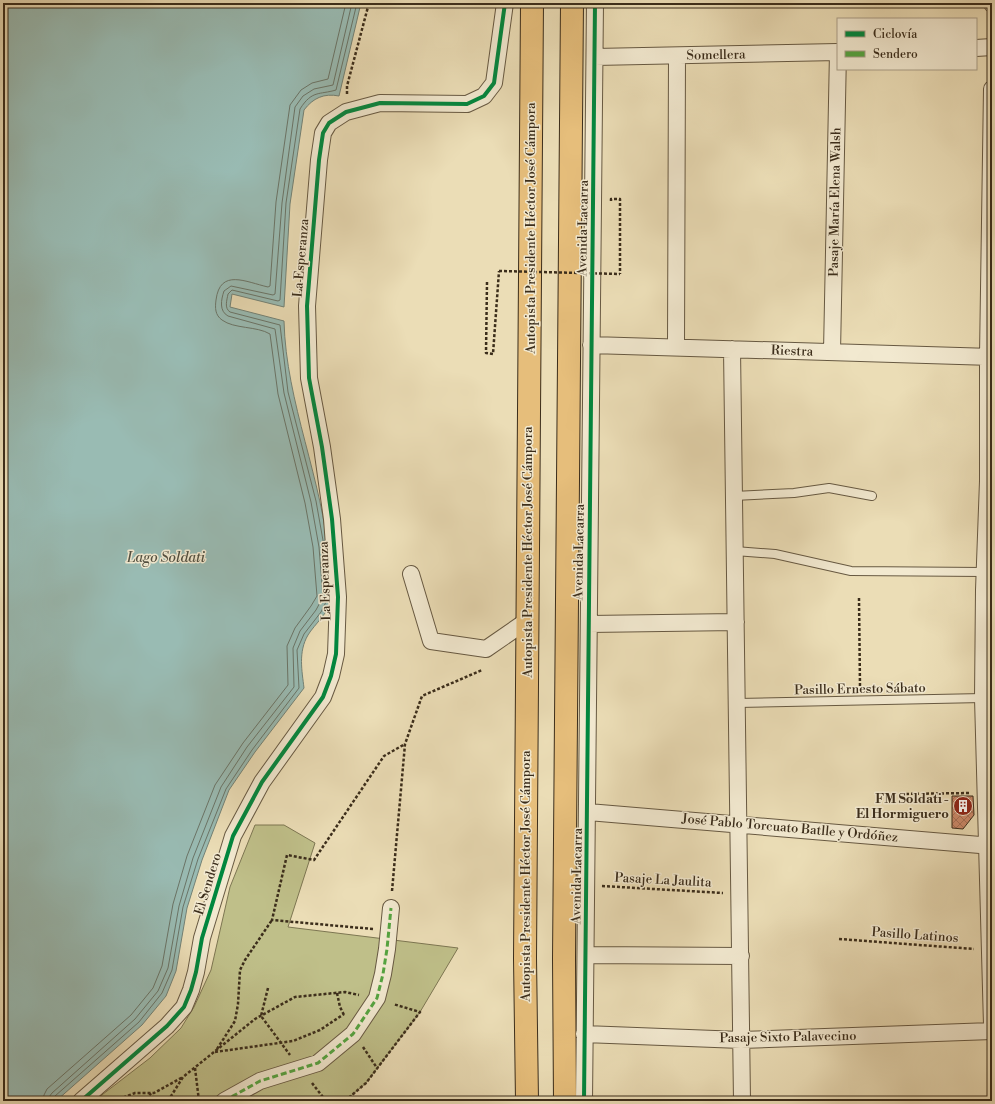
<svg xmlns="http://www.w3.org/2000/svg" width="995" height="1104" viewBox="0 0 995 1104" font-family="'Libre Bodoni',serif">
	<style>
		.green { fill: #bfbf89; stroke: #7d7652 }
		.water { fill: #99bbb3; stroke: #738276 }
		.lines { fill: none; stroke-linecap: round; stroke-linejoin: round }
		.shore { stroke: #6a7467; stroke-width: 1 }
		.building { fill: url(#building-cross-hatch); stroke: #3b2d1b }
		.service-casing { stroke: #675942; stroke-width: 10 }
		.minor-casing { stroke: #675942; stroke-width: 18 }
		.motorway-casing { stroke: #3b2d1b; stroke-width: 24 }
		.path { stroke: #3b2d1b; stroke-width: 2.5; stroke-dasharray: 3 2; stroke-linecap: butt }
		.service { stroke: #f2e9d0; stroke-width: 8 }
		.minor { stroke: #f2e9d0; stroke-width: 16 }
		.motorway { stroke: #e6be7b; stroke-width: 22 }
		.path-bridge { stroke: #3b2d1b; stroke-width: 2.5; stroke-dasharray: 3 2; stroke-linecap: butt }
		.quiet { stroke: #54a440; stroke-width: 3; stroke-dasharray: 6 3; stroke-linecap: butt }
		.cycleway-casing { stroke: #f2e9d0; stroke-width: 6 }
		.cycleway { stroke: #00873e; stroke-width: 4 }
		.labels { text-anchor: middle; dominant-baseline: central; stroke-width: 3; stroke-linejoin: round; paint-order: stroke }
		.street-label { font-size: 13px; fill: #3b2d1b; stroke: #f2e9d0 }
		.poi-label { font-size: 13px; font-weight: bold; fill: #3b2d1b; stroke: #f2e9d0; text-anchor: end }
		.water-label { font-size: 14px; font-style: italic; fill: #525041; stroke: #f2e9d0 }
	</style>
	<defs>
		<pattern id="building-cross-hatch" width="8" height="8" patternUnits="userSpaceOnUse"><rect width="8" height="8" fill="#cd8a6b"/><path d="M0 0l8 8M0 8l8-8" fill="none" stroke="#a87157"/></pattern>
	</defs>
	<rect width="100%" height="100%" fill="#ebddb6"/>
	<filter id="stains"><feTurbulence type="fractalNoise" baseFrequency=".005" numOctaves="4"/><feColorMatrix values="0 0 0 0 .2 0 0 0 0 .09 0 0 0 0 .02 0 0 0 .5 -.17"/></filter>
	<radialGradient id="worn" r=".72"><stop offset=".6" stop-color="#630" stop-opacity="0"/><stop offset="1" stop-color="#630" stop-opacity=".3"/></radialGradient>
	<path class="green" d="M255,825H284L315,843L288,927L458,948L420,1012L366,1083L345,1101H94L150,1058L181,1028L194,1007L211,970L230,887Z"/>
	<path class="water" d="M3,3H361L339,96C324,93 313,98 304,110L290,204L284,307L232,294L230,307L284,321C286,403 323,480 329,561C330,573 333,586 332,598C331,610 314,625 308,635C298,652 302,671 304,688L255,752L229,790L202,860L187,908L176,971L166,996L142,1025L56,1101H3Z"/>
	<g class="lines">
		<path class="shore" d="M43,1101L44,1095L47,1089L131,1015L153,988L162,966L173,904L187,856L215,785L243,743L288,685L287,646L295,628L311,606L317,596L313,547L305,503L278,394L270,334C257,326 234,329 222,320C215,315 215,308 216,300C220,268 246,282 268,287L270,286L276,202L290,105L301,90L312,83L328,79L346,3
			M49,1101V1097L52,1093L135,1019L158,991L168,968L179,906L193,858L221,787L247,747L294,687L293,648L300,631L316,610L323,597L319,547L311,502L284,393L275,329L228,316C219,311 221,300 224,291L231,286L273,295L275,294L282,203L295,107L303,96L314,89L333,85L352,3
			M54,1101L55,1096L139,1022L162,993L172,970L183,907L198,859L226,789L252,750L299,688L297,650L304,634L321,612L328,598L324,546L316,501L288,392L280,325L230,312C224,308 227,300 228,294L232,290L278,301L280,300L286,203L300,109C312,90 319,95 336,90L357,3"/>
	</g>
	<path class="building" d="M952,796H973L974,815L963,829L952,828Z"/>
	<g class="lines">
		<defs>
			<path id="service" d="M734,496L794,493L829,488L872,496
				M735,551L775,554L851,571L984,572
				M737,703L983,698"/>
			<path id="minor" d="M992,3V4
				M976,48L992,47
				M595,57L838,52
				M992,89L988,356V481L984,590L983,698L992,1025
				M591,345L992,357
				M676,347L677,56
				M732,349L742,1101
				M832,352L838,52
				M411,574L431,641L486,649L528,620
				M589,624L736,622
				M588,812L992,846
				M586,955L741,956
				M584,1034L741,1040L992,1031
				M81,1101L167,1026L184,1007L191,990L196,972L202,938L233,836L262,782L323,697L331,676L336,654L338,597L332,519L322,447L309,378L307,306L319,160L323,133L329,123L346,112L380,103L467,104L484,96L494,83L505,3
				M224,1101L260,1081L318,1063L353,1034L377,998L383,974L387,949L391,908
				M584,1101L595,3"/>
			<path id="motorway" d="M527,1101L525,958L532,3
				M565,1101L564,959L572,3"/>
		</defs>
		<use href="#service" class="service-casing"/>
		<use href="#minor" class="minor-casing"/>
		<use href="#motorway" class="motorway-casing"/>
		<path class="path" d="M347,94V86L369,3
			M611,201V199H620V274
			M487,282L486,353L493,354L499,271
			M859,598L860,687
			M901,794L970,793
			M602,886L723,893
			M392,891L405,744L422,696L482,670
			M373,929L272,920L287,855L314,860L384,756L405,744
			M839,939L974,949
			M268,988L261,1016L290,1055
			M337,993L340,1007L344,1015
			M363,1047L377,1068
			M217,1049L235,1021L238,1004L240,970L245,960L272,920
			M215,1052L293,1041L320,1030L344,1014
			M195,1068L199,1101
			M312,1083L326,1101
			M149,1093L157,1101
			M114,1101L135,1093H154L183,1077
			M168,1101L183,1077L255,1019L295,997L345,992L359,995
			M345,1101L366,1083L420,1012L393,1004"/>
		<use href="#service" class="service"/>
		<use href="#minor" class="minor"/>
		<use href="#motorway" class="motorway"/>
		<path class="path-bridge" d="M499,271L620,274"/>
		<path class="quiet" d="M224,1101L260,1081L318,1063L353,1034L377,998L383,974L387,949L391,908"/>
		<defs>
			<path id="cycleway" d="M81,1101L167,1026L184,1007L191,990L196,972L202,938L233,836L262,782L323,697L331,676L336,654L338,597L332,519L322,447L309,378L307,306L319,160L323,133L329,123L346,112L380,103L467,104L484,96L494,83L505,3
				M584,1101L595,3"/>
		</defs>
		<use href="#cycleway" class="cycleway-casing"/>
		<use href="#cycleway" class="cycleway"/>
	</g>
	<defs>
		<symbol id="building-disc" viewBox="-11 -11 22 22"><circle r="9.5" fill="#8f2418" stroke="#f2e9d0"/><path d="M-4-6H4V6H1V3H-1V6H-4ZM-2.5-4.3h1.7v1.8h-1.7ZM.8-4.3h1.7v1.8H.8ZM-2.5-1h1.7V.8h-1.7ZM.8-1h1.7V.8H.8Z" fill="#fff"/></symbol>
	</defs>
	<g fill-rule="evenodd">
		<use href="#building-disc" x="952" y="795" width="22" height="22"/>
	</g>
	<g class="labels">
		<g class="street-label">
			<text transform="translate(716 55) rotate(-1)">Somellera</text>
			<text transform="translate(835 202) rotate(-89)">Pasaje María Elena Walsh</text>
			<text transform="translate(531 228) rotate(-90)">Autopista Presidente Héctor José Cámpora</text>
			<text transform="translate(583 228) rotate(-89)">Avenida Lacarra</text>
			<text transform="translate(301 258) rotate(-85)">La Esperanza</text>
			<text transform="translate(792 351) rotate(2)">Riestra</text>
			<text transform="translate(528 552) rotate(-90)">Autopista Presidente Héctor José Cámpora</text>
			<text transform="translate(579 552) rotate(-89)">Avenida Lacarra</text>
			<text transform="translate(325 581) rotate(-92)">La Esperanza</text>
			<text transform="translate(860 689) rotate(-1)">Pasillo Ernesto Sábato</text>
			<text transform="translate(790 828) rotate(5)">José Pablo Torcuato Batlle y Ordóñez</text>
			<text transform="translate(526 876) rotate(-90)">Autopista Presidente Héctor José Cámpora</text>
			<text transform="translate(577 876) rotate(-89)">Avenida Lacarra</text>
			<text transform="translate(663 880) rotate(3)">Pasaje La Jaulita</text>
			<text transform="translate(208 884) rotate(-73)">El Sendero</text>
			<text transform="translate(915 935) rotate(4)">Pasillo Latinos</text>
			<text transform="translate(788 1037) rotate(-1)">Pasaje Sixto Palavecino</text>
		</g>
		<g class="poi-label">
			<text x="949" y="799">FM Soldati -<tspan x="949" dy="15">El Hormiguero</tspan></text>
		</g>
		<g class="water-label">
			<text x="166" y="558">Lago Soldati</text>
		</g>
	</g>
	<rect width="995" height="1104" fill="none" stroke="#ebddb6" stroke-width="16"/>
	<rect x="4" y="4" width="987" height="1096" fill="none" stroke="#3b2d1b" stroke-width="2"/>
	<rect x="8" y="8" width="979" height="1088" fill="none" stroke="#3b2d1b"/>
	<rect x="837" y="18" width="140" height="52" fill="#f2e9d0" stroke="#a99e88"/>
	<rect x="845" y="31" width="20" height="6" fill="#00873e" stroke="#a99e88"/>
	<text x="873" y="38" font-size="12" fill="#3b2d1b">Ciclovía</text>
	<rect x="845" y="51" width="20" height="6" fill="#54a440" stroke="#a99e88"/>
	<text x="873" y="58" font-size="12" fill="#3b2d1b">Sendero</text>
	<rect width="100%" height="100%" filter="url(#stains)"/>
	<rect width="100%" height="100%" fill="url(#worn)"/>
</svg>
